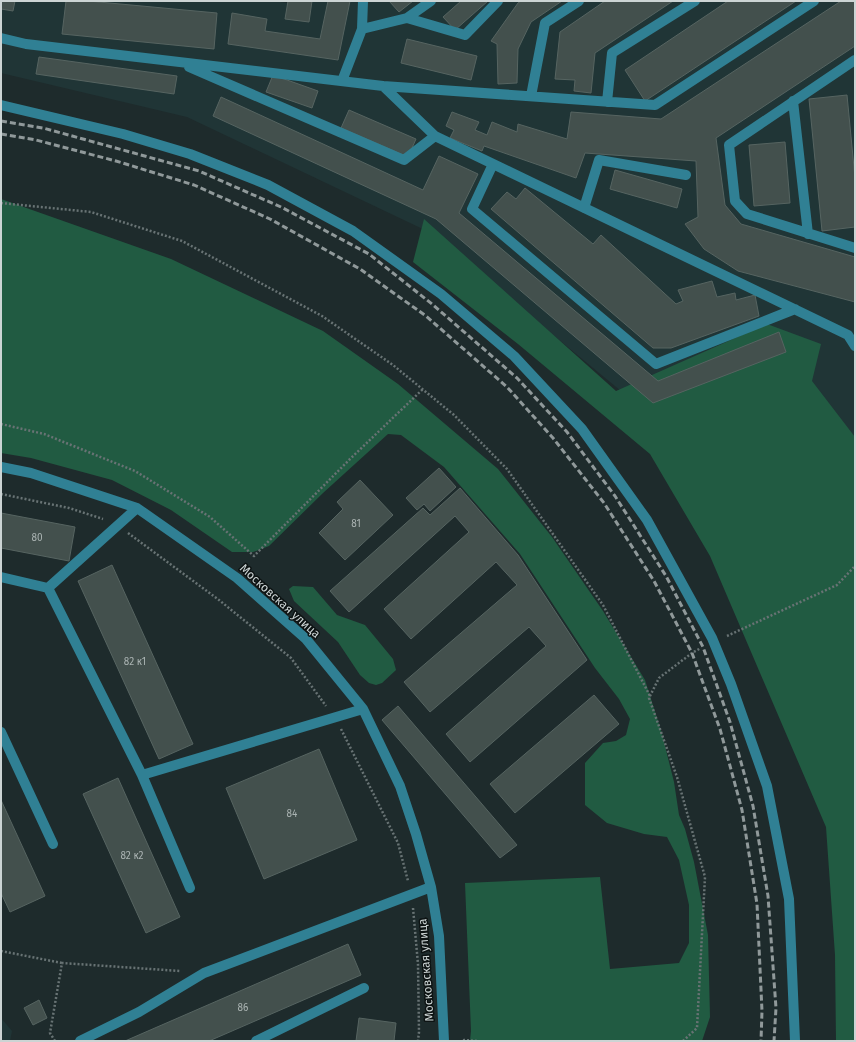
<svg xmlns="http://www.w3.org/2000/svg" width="856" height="1042" viewBox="0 0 856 1042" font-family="'Fira Sans',sans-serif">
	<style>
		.built { fill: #203536 }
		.forest { fill: #215b42 }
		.building { fill: #43504d; stroke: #566461 }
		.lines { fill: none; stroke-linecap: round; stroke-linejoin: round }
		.path { stroke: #687374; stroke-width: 2.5; stroke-dasharray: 2 2; stroke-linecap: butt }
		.minor { stroke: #308094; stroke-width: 10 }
		.rail { stroke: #90999a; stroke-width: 3; stroke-dasharray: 6 3; stroke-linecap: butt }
		.labels { text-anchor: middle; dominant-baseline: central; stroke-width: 3; stroke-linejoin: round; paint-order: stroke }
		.number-label { font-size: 10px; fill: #aab3b2 }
		.street-label { font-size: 12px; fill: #ccd4d4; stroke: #0d1313 }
	</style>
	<rect width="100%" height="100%" fill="#1e2b2c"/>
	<path class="built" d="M1,1H274L287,3L288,1H855V455L667,429L427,231L187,117L1,73Z
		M1,1018L12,1031L10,1041H1Z"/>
	<path class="forest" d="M1,199L171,259L323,331L398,384L498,469L552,537L603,611L645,680L662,734L674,782L679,815L685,829L694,862L708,935L710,1017L702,1041H470L471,1031L465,883L600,877L610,969L679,963L689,943V905L679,860L667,837L644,834L607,823L585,805V763L603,743L616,741L626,735L630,719L619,699L595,668L520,554L444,467L401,435L388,434L323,493L269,546L253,552H232L171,510L112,480L31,458L1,453Z
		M424,219L616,391L767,324L821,344L812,381L855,437V1041H836L835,955L826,827L710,556L650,454L518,344L413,262Z
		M293,586L313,587L337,615L365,625L393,659L396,670L382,683L376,685L369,683L360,675L338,642L294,601L289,589Z"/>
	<path class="building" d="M1,1H15L13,11L1,9Z
		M66,1H88L217,13L214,49L62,34Z
		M288,1H312L309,22L285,19Z
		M328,1H350L338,60L228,44L232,13L267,19L265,31L320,39Z
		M389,1H413L399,12Z
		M461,1H488L455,30L443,17Z
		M521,1H562L531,22L518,49L517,83L498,84L497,44L491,41L518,3Z
		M605,1H673L595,53L591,93L574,91L575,80L555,79L560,32Z
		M728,1H796L645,101L625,70Z
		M841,1H855V46L716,138L725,205L741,224L855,257V302L738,271L704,249L685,224L698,217L696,161L585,153L576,178L484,146L482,151L450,138L454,130L446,126L452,112L479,122L475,130L487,135L492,122L517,132L518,124L567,139L571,112L661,119Z
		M407,39L477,56L471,80L401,63Z
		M39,57L177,76L174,94L36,74Z
		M273,75L318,91L312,108L266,92Z
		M847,95L855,178V227L822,231L809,99Z
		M221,97L423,190L439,156L478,174L459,213L658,381L779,332L786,352L653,403L436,219L213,116Z
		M349,110L416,139L408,157L341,128Z
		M785,142L790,203L754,206L749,145Z
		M615,170L682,189L677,208L610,189Z
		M525,188L593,244L601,235L676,304L683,301L678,290L712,281L717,297L735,293L736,300L755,295L759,316L671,348H653L491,209L507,192L516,199Z
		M439,468L456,487L430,511L424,504L417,510L406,498Z
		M360,480L393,515L345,560L319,533L343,509L337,502Z
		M460,488L518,555L587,660L470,762L446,734L546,646L529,627L430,712L404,682L517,585L496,562L411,639L384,609L469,532L455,516L349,612L330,591L423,508L430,515Z
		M1,513L75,527L69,561L1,548Z
		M112,565L193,744L159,759L78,581Z
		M594,695L619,724L515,813L490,784Z
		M398,706L517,845L500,858L382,720Z
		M319,749L357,840L264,879L226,788Z
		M118,778L180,917L146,933L83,794Z
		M1,800L45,896L10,912L1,893Z
		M348,944L361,975L209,1041H125Z
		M39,1000L47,1018L33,1025L24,1008Z
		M359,1018L396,1023L394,1041H356Z"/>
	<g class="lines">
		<path class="path" d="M1,203L91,212L182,241L322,316L393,365L454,415L507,469L603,605L650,696
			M1,424L44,434L135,471L210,517L254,556L350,459L423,389
			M1,494L69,508L103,519
			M128,533L219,600L291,658L326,706
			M727,636L837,585L855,566
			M341,729L398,843L408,881
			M413,908L418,964L419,1032L418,1041
			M1,951L62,963
			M55,1041L50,1033L62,963L180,971
			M464,1041V1040L478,1041
			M683,1041L697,1028L705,877L677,777L649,698L659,678L692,653L701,648"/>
		<path class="minor" d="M363,1L362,29L407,18
			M431,1L407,18L465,35L498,1
			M1,38L26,44L383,86L435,136L848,335L855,346
			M855,60L729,145L735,201L747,214L855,248
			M189,67L404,160L435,136
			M342,81L362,29
			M383,86L655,105L814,1
			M531,96L545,23L579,1
			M793,101L808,234
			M607,102L612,53L695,1
			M1,105L123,134L190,154L268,185L353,231L441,294L514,356L582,429L647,520L712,638L731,684L767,786L789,899L795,1041
			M493,164L472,209L656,364L795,309
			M584,208L599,160L686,175
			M1,467L31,473L137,508L237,578L306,639L363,709L400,786L416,834L431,887L439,936L444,1041
			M1,577L48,588
			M48,588L142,775L363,709
			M48,588L137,508
			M1,732L53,844
			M142,775L190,888
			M80,1041L139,1012L204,973L431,887
			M256,1041L364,988"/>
		<path class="rail" d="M1,121L43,128L199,171L281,207L369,254L432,304L517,378L567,432L615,496L666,576L703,647L730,722L753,806L768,896L776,1008L774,1041
			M1,134L36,140L116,161L194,185L270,219L360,269L426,316L507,387L553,438L604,503L654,581L692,653L720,729L742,810L757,904L762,1011L761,1041"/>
	</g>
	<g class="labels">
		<g class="number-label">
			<text x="356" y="524">81</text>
			<text x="37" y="538">80</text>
			<text x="135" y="662">82 к1</text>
			<text x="292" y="814">84</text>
			<text x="132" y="856">82 к2</text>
			<text x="243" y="1008">86</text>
		</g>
		<g class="street-label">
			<text transform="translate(280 601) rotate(42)">Московская улица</text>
			<text transform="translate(426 970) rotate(-94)">Московская улица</text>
		</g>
	</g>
	<rect width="856" height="1042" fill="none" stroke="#ccd4d4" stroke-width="4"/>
</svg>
